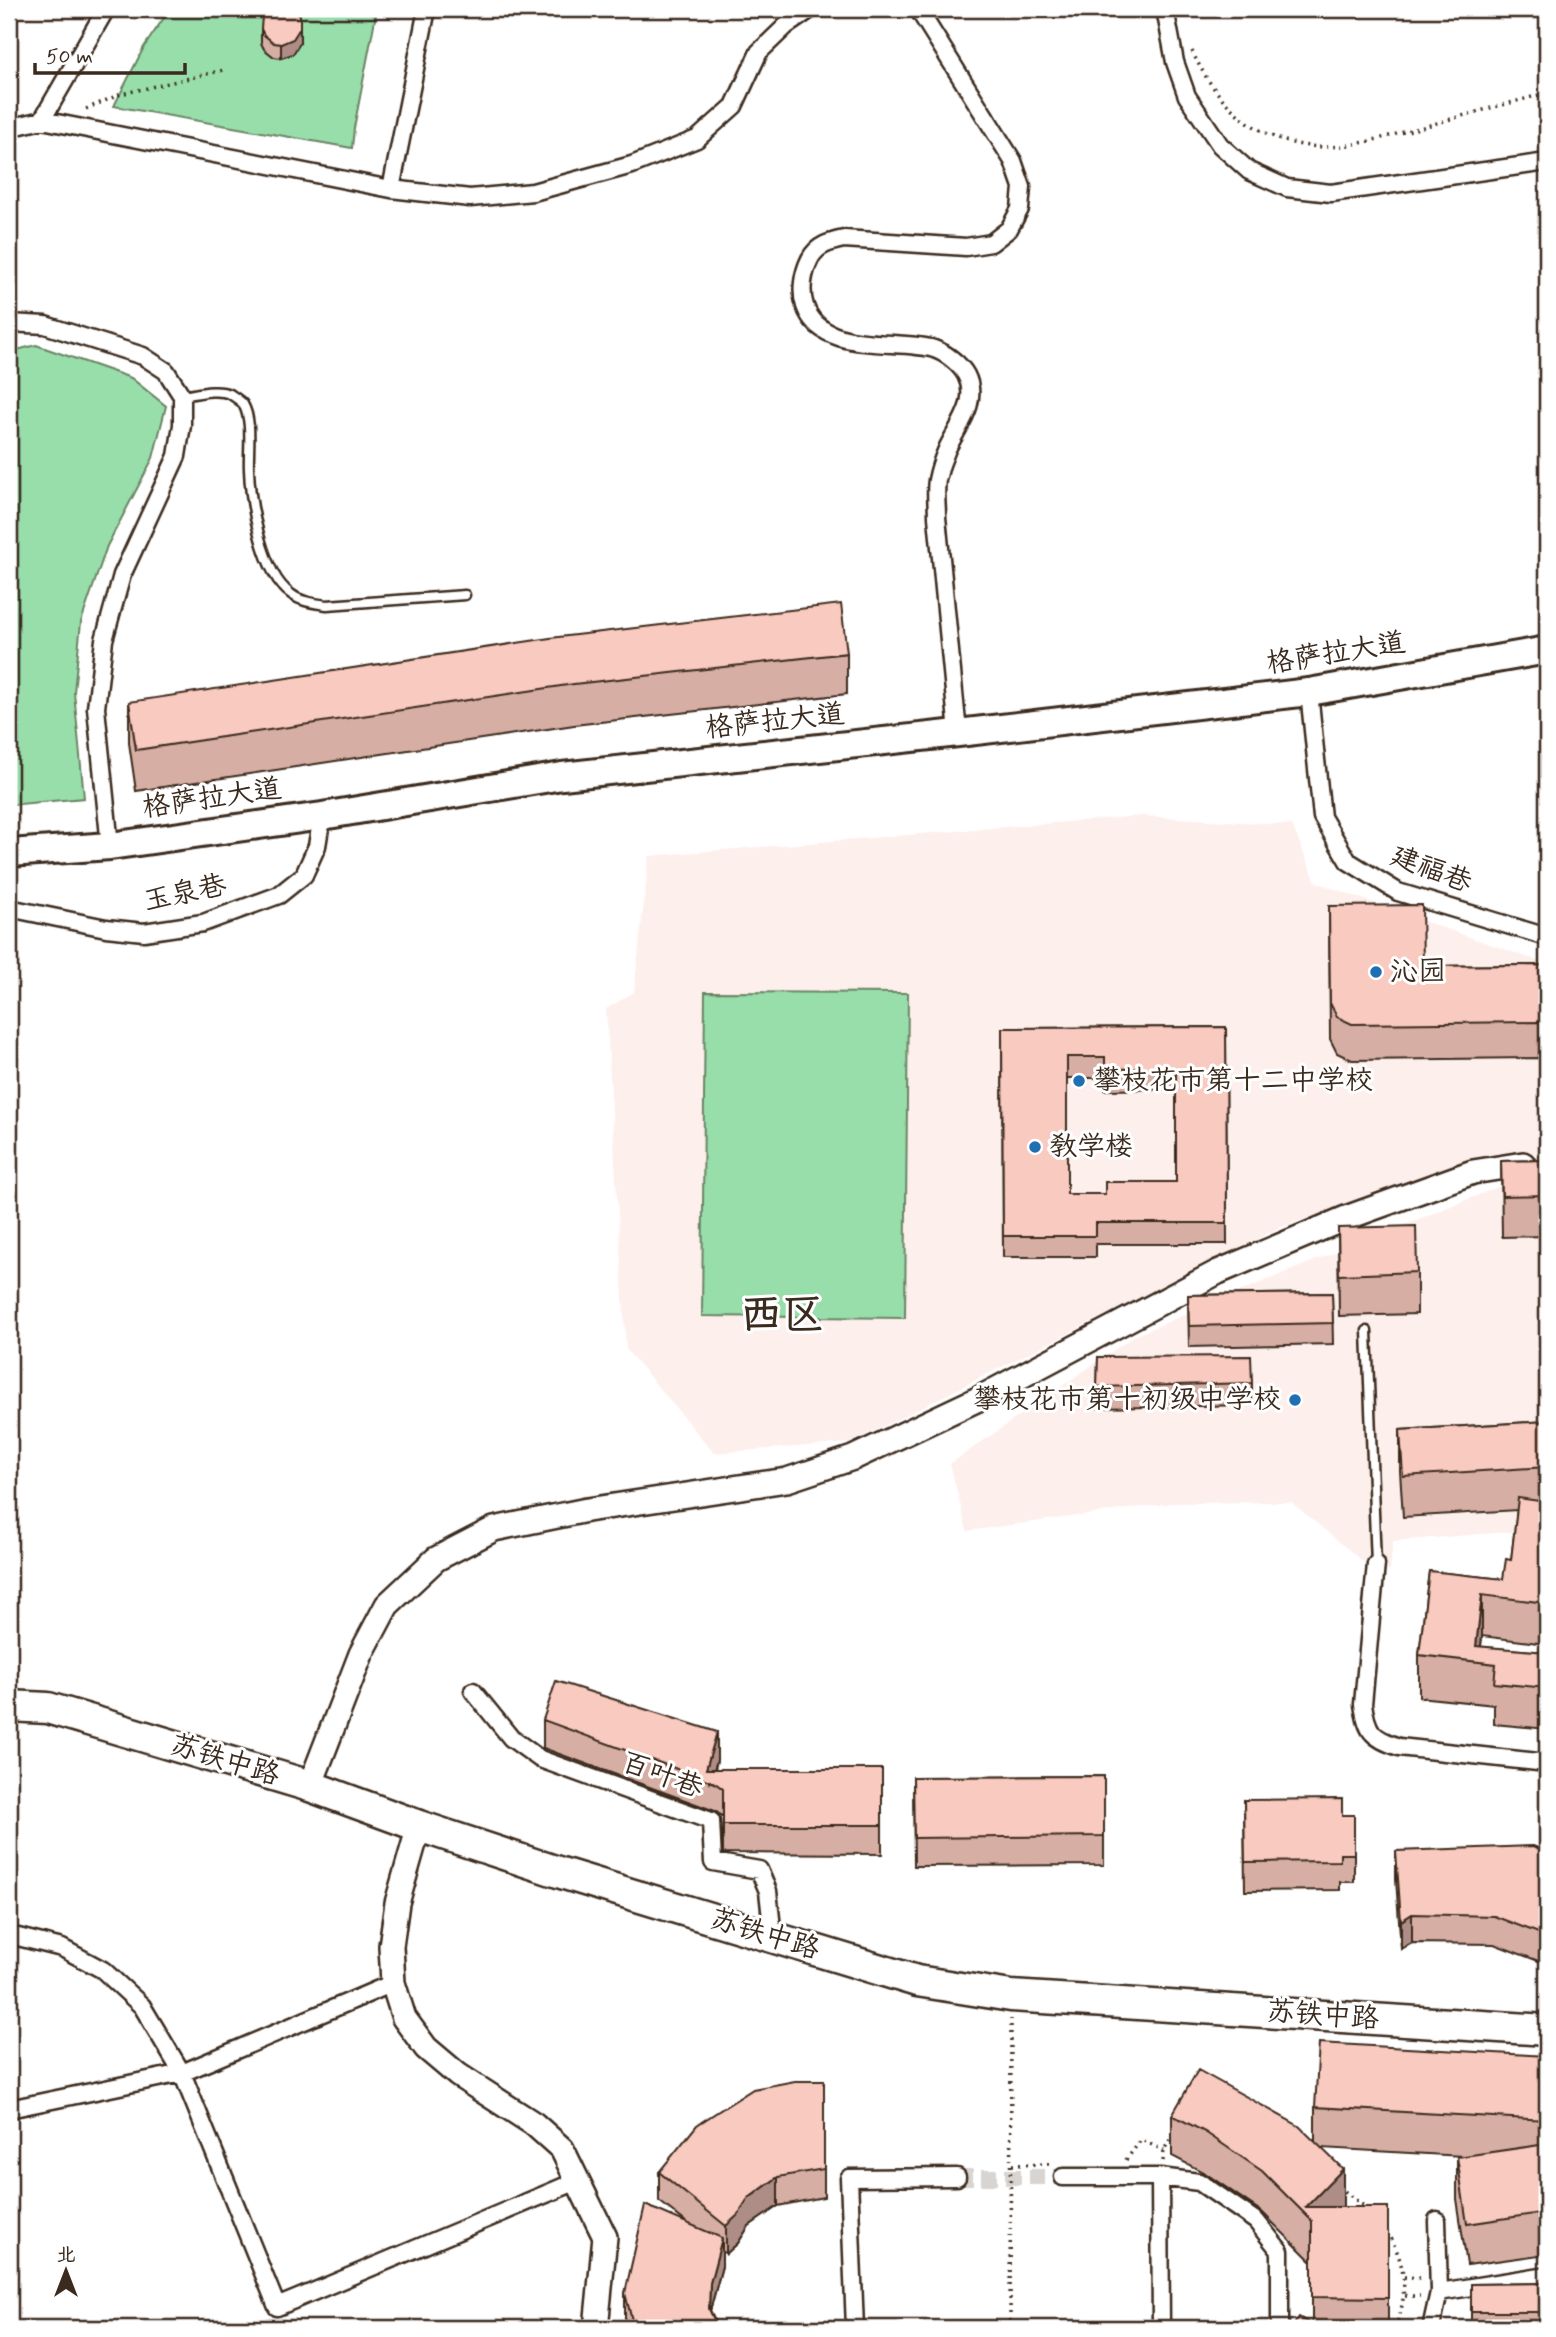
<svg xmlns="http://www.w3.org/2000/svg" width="1556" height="2337" viewBox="0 0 1556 2337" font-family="Mynerve,'LXGW WenKai TC',sans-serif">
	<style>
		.built { fill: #fdefec }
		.green { fill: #98deab; stroke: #6a8464; stroke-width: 2 }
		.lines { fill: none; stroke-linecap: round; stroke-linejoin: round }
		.street-tunnel { stroke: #d8d4d2; stroke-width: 16; stroke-dasharray: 16 8; stroke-linecap: butt }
		.lane-casing { stroke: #3b2a1e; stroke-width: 13 }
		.street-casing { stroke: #3b2a1e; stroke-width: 21 }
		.secondary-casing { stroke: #3b2a1e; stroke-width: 28 }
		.primary-casing { stroke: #3b2a1e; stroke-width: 32 }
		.highway-casing { stroke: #3b2a1e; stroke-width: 35 }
		.path { stroke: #3b2a1e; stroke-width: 3.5; stroke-dasharray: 2 5; stroke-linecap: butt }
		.lane { stroke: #fff; stroke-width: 8 }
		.street { stroke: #fff; stroke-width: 16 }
		.secondary { stroke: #fff; stroke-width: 23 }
		.primary { stroke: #fff; stroke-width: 26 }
		.highway { stroke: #fff; stroke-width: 30 }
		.wall { fill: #d6aea4; stroke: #3b2a1e; stroke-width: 2; fill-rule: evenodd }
		.shaded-wall { fill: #ae8d86; stroke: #3b2a1e; stroke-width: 2 }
		.building { fill: #f9cabf; stroke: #3b2a1e; stroke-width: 2; fill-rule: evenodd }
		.poi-dot { fill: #1f6fb2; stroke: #fff; stroke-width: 2.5 }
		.labels { text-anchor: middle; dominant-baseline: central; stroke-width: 6; stroke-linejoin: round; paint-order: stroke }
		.street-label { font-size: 28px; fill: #3b2a1e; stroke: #fff }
		.poi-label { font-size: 28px; fill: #3b2a1e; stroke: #fff; text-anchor: start }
		.town-label { font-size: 42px; font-weight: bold; fill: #3b2a1e; stroke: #fff }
	</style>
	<rect width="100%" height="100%" fill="#fff"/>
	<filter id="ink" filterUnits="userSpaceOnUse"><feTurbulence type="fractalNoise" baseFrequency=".0143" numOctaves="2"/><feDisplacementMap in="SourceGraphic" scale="14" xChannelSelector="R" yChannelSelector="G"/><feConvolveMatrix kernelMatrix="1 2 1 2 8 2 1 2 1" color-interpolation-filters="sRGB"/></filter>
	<g filter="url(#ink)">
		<path class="built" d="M1141,816L1292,825L1316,882L1412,917L1547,964V1154L1498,1156L1281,1227L850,1443L714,1453L626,1349L606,1009L634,992L649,856Z
			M1506,1184H1547V1529L1393,1541L1390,1571L1367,1565L1291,1502L1172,1503L967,1531L950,1464L1134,1336L1282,1274Z"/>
		<path class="green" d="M170,9H377L354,128L352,148L114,106L144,47Z
			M36,345L131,378L166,406L153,458L107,546L81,622L74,692L84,798L9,805V352Z
			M705,992L908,993L905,1318L702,1316Z"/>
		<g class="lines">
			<path class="street-tunnel" d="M957,2177H1063"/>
			<defs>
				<path id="lane" d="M182,396C196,394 216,388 230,394C233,396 241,401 243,404C253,421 248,450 249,469C250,502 262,574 291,594C301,602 314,603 327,605L465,595
					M1367,1331L1376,1564"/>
				<path id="street" d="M918,9L1013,161L1022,187L1020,209L1009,229L991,243L966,247L844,239C830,242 817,245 810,259C803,273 800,291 805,306C822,355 895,338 934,349C946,353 960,364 966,375C980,402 957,427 947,449C943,458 939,470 937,480C935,491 937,505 937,517L958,733
					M1165,9L1175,62L1187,96L1220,145L1249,171L1287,188L1331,193L1547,162
					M42,120L106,9
					M9,128L42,120L391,189L470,198L533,192L632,165L697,139L734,106L759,52L786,26L811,9
					M391,189L427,9
					M9,323L45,325L143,356L166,371L182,396V425L177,456L122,575L104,640L96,708L110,846
					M1309,692L1322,817L1348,861L1398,892L1547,937
					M9,908L106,928L144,932L203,923L279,895L304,875L317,846L322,816
					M1376,1564L1363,1704C1367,1732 1372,1738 1399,1747L1547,1763
					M473,1691L511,1738L540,1759L711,1821L713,1862L759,1870L768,1891L773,1937
					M9,1936L18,1937L62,1948L103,1970L142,2006L182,2073L277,2307L577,2181
					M9,2109L182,2073L393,1983
					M1063,2177H1160L1161,2328
					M1160,2177L1199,2182L1256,2221L1280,2251V2328
					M1437,2220L1439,2292
					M855,2328L849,2178L957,2177
					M1431,2328L1439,2292L1547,2275"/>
				<path id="secondary" d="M310,1786L361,1654L387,1605L436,1559L494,1529L587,1510L787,1480L853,1458L978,1399L1218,1272L1346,1218L1473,1172L1523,1164
					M419,1826L397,1903L391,1946L393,1983L404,2018L426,2048L458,2075L534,2124L562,2149L605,2237L596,2328"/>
				<path id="primary" d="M9,853L110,846L322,816L562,776L958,733L1309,692L1547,650"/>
				<path id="highway" d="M9,1706L48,1708L310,1786L419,1826L558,1872L917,1981L1011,1996L1547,2030"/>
			</defs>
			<use href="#lane" class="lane-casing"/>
			<use href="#street" class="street-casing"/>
			<use href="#secondary" class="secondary-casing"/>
			<use href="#primary" class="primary-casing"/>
			<use href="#highway" class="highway-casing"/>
			<path class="path" d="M1192,51C1224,120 1282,160 1360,143C1381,139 1402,132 1423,127C1464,115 1506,104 1547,93
				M86,109L121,94L224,70
				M1126,2160L1141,2140L1164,2150
				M1163,2161L1164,2150L1174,2133
				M1012,2165L1050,2164
				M1339,2187L1369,2210
				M1387,2232C1406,2262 1409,2295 1395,2328
				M1404,2277L1423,2278
				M1405,2296H1420
				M1010,2328L1011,2019"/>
			<use href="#lane" class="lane"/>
			<use href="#street" class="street"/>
			<use href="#secondary" class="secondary"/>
			<use href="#primary" class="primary"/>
			<use href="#highway" class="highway"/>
		</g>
		<path class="wall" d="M261,29L300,43L293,54L281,58L274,57L264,49L261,43Z
			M847,653V694L574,725L136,791L129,743V702Z
			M1329,906L1423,966L1547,965V1145H1544L1543,1058L1352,1060L1337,1053L1330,1039Z
			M1226,1027L1227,1244H1096V1257H1003L1002,1028ZM1067,1078H1105V1090L1176,1089V1182L1105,1194H1067Z
			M1547,1160V1236L1502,1237L1501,1161Z
			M1338,1228L1417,1272V1314L1339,1316Z
			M1332,1293L1333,1344L1189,1347L1188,1295Z
			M1098,1357L1252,1383V1405L1097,1408Z
			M1547,1421V1644L1482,1636L1481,1647L1547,1652V1729L1494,1724V1705L1419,1697V1655L1429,1571L1503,1579L1511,1560L1517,1510L1403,1517L1400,1471V1430Z
			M543,1720L717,1760L715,1769H882V1854L723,1853V1817L715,1811L543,1748Z
			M1104,1776V1865L914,1866L913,1777Z
			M1244,1800L1342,1815H1354V1882H1340V1890L1245,1891Z
			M1396,1851L1547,1852L1541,1962L1494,1944L1412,1943L1401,1949L1396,1880Z
			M1547,2056V2254L1467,2265L1457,2199V2157L1463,2156L1322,2148L1343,2207H1388V2328H1292L1312,2325V2262L1262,2212L1205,2173L1172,2156V2115L1315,2141V2107Z
			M824,2081V2197L778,2206L749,2226L738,2243L726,2254L722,2251V2266L710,2311L718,2328H627L625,2321V2293L687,2223L659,2201V2172Z
			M1547,2283V2328H1471V2284Z"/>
		<path class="shaded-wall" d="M300,28V43L293,54L281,58V44Z
			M1482,1595V1636L1479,1662L1476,1646Z
			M717,1732V1760L710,1782L706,1769Z
			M1412,1914V1943L1401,1949V1921Z
			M1547,1919V1947L1541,1962V1934Z
			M1343,2169V2210L1312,2221L1306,2207Z
			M778,2177V2206L749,2226L738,2243L726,2254V2226L749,2198Z
			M722,2238V2266L710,2311L709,2309L710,2283Z"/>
		<path class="building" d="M268,9H293L300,15V28L293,39L281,44L274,43L264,35L261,29L262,16L265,10Z
			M841,604L847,653L574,684L136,750L129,702L550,638Z
			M1422,905L1423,966L1547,965V1109H1544L1543,1022L1352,1024L1337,1017L1330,1003L1329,906Z
			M1226,1027L1227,1223H1096V1236H1003L1002,1028ZM1067,1057H1105V1069L1176,1068V1182H1105V1194H1067Z
			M1547,1160V1195L1502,1196L1501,1161Z
			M1416,1226L1417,1272L1339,1275L1338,1228Z
			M1332,1293L1333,1323L1189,1326L1188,1295Z
			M1251,1356L1252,1383L1097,1387L1098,1357Z
			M1547,1421V1467L1403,1476L1400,1430Z
			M1518,1498L1547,1502V1603L1482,1595L1476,1646L1547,1652V1688L1494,1683L1496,1664L1419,1655L1429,1571L1503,1579L1506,1559L1511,1560Z
			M556,1681L717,1732L706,1769H882V1825H723V1789L715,1783L543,1720Z
			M1104,1776V1836L914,1838L913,1777Z
			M1342,1799V1815H1354V1854H1340V1861L1245,1862L1244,1800Z
			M1533,1846L1547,1852V1919L1541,1934L1494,1916L1412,1914L1401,1921L1396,1851Z
			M1319,2043L1547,2056V2120L1315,2107Z
			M1198,2070L1299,2126L1343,2169L1306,2207H1388V2298L1312,2297V2221L1262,2171L1205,2132L1172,2115Z
			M795,2081H824V2169L778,2177L749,2198L738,2215L726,2226L659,2172L697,2125L753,2089Z
			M1547,2144V2212L1467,2224L1457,2157Z
			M645,2205L722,2238L710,2283L709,2309L718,2328H634L625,2293Z
			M1547,2283V2312H1471V2284Z
			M1299,2317L1317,2328H1292Z"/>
	</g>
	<g class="poi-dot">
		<circle cx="1376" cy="972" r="7"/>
		<circle cx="1079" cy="1081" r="7"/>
		<circle cx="1035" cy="1147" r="7"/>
		<circle cx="1295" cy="1400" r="7"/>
	</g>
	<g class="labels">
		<g class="street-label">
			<text transform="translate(1336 654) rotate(-9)">格萨拉大道</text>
			<text transform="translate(775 722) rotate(-6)">格萨拉大道</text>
			<text transform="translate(212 799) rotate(-8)">格萨拉大道</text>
			<text transform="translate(1431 870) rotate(21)">建福巷</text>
			<text transform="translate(185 894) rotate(-12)">玉泉巷</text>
			<text transform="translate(225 1761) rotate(17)">苏铁中路</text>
			<text transform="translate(662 1776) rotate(20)">百叶巷</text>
			<text transform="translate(765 1935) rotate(17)">苏铁中路</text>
			<text transform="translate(1323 2016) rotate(4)">苏铁中路</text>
		</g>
		<g class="poi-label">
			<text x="1390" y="972">沁园</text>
			<text x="1093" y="1081">攀枝花市第十二中学校</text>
			<text x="1049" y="1147">教学楼</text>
			<text x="1281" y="1400" text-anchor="end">攀枝花市第十初级中学校</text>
		</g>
		<g class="town-label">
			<text x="782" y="1316">西区</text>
		</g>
	</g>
	<rect width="1556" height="2337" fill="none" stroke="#fff" stroke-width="35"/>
	<rect x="18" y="18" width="1521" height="2302" fill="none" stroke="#3b2a1e" stroke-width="2.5" filter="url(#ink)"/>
	<g transform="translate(66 2271)" stroke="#ffffff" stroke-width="5" paint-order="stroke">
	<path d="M0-5L12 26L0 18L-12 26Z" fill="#3b2a1e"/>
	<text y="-10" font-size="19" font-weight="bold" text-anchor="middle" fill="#3b2a1e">北</text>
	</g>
	<path d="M35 63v10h150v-10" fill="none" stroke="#3b2a1e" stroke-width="3.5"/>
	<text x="46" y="63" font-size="21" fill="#3b2a1e" stroke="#ffffff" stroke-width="5" paint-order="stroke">50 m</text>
</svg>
